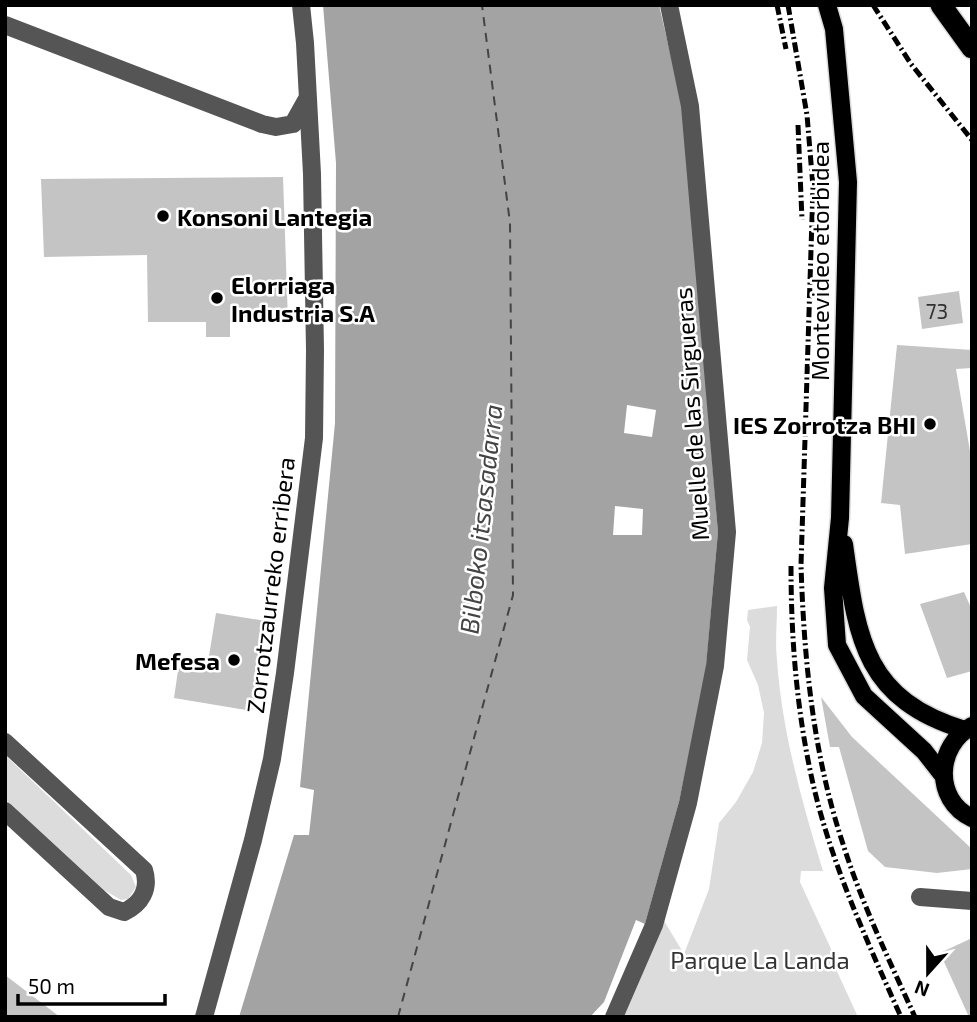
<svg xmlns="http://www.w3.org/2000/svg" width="977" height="1022" viewBox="0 0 977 1022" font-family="'Exo 2',sans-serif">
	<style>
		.green { fill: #dcdcdc }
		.water { fill: #a3a3a3 }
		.pier { fill: #fff }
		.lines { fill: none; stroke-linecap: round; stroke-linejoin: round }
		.ferry { stroke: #444; stroke-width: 2; stroke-dasharray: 9 7; stroke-linecap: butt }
		.building { fill: #c4c4c4 }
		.major-casing { stroke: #dbdbdb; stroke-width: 21 }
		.highway-casing { stroke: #dbdbdb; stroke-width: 24 }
		.minor { stroke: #555; stroke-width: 18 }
		.major { stroke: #000; stroke-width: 18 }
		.highway { stroke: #000; stroke-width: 21 }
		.rail { stroke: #000; stroke-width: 5; stroke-dasharray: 10 3.5 2 3.5; stroke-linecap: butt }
		.poi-dot { fill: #000; stroke: #fff; stroke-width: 2.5 }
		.labels { text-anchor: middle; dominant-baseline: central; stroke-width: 5; stroke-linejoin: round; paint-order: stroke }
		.number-label { font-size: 21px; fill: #313131 }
		.poi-label { font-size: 24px; font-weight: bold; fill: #000; stroke: #fff; text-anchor: start }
		.street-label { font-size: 24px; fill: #000; stroke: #fff }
		.park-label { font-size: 24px; fill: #333; stroke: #fff }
		.water-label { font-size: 26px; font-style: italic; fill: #444; stroke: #fff }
	</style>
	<rect width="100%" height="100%" fill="#fff"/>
	<path class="green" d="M777,606C777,624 775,643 777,660C782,732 802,802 823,871H801L800,882L838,964L835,967L858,1017H621L663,919L684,954L709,889L719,823L736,802L753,772L762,743L764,713L758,685L747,660L750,627L747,620L748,610Z
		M5,755L131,875L136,887L128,899L121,900L104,890L5,799Z"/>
	<path class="water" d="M323,5H659L683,108L718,532L705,679L679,802L645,924L636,920L604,1002L590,1017H239L294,835H309L314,790L300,787L335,423L336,163Z"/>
	<path class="pier" d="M627,405L656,410L652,437L624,433Z
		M615,506L643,509L642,535H613Z"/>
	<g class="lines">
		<path class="ferry" d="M398,1017L513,595L510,223L482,5"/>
	</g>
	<path class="building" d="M283,177L288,321L230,322V337H206V322H148L147,255L44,257L41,179Z
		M959,291L963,323L922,329L918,297Z
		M897,345L972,350V368L956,369L972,463V544L905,554L900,505L881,503Z
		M964,592L972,610V671L947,678L920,604Z
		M216,613L266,621L252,711L174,698L180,657L208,662Z
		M821,697L852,737L972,849V869L937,873L885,867L868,851L839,747H830Z
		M972,938V1017H969L940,953Z
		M5,975L60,1017H5Z"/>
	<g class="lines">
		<defs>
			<path id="major" d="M827,5L834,29L848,182L840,518L833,588L837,645L864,696L924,751L942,774
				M844,544C857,637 863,699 965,730
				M972,726C936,745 933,800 972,818"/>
			<path id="highway" d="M941,5L972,48"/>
		</defs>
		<use href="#major" class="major-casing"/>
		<use href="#highway" class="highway-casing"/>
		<path class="minor" d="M5,25L262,124L276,127L293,124L307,99
			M5,742L144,870C150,889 141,904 124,912L109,907L5,811
			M920,897L972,901
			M204,1017L253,840L272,759L285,673L314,438L315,350L312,174L305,43L301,5
			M614,1017L654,925L688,803L715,666L727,532L690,106L669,5"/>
		<use href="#major" class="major"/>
		<use href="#highway" class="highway"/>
		<path class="rail" d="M777,5L786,49
			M788,5L807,115L813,187L801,565C804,660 813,754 843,844C862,904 889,960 915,1017
			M873,5L911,64L972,140
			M798,125L802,220
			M791,566C791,641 797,715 814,788C833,868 868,943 901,1017"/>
	</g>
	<g class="poi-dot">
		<circle cx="163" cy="216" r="7"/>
		<circle cx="217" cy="298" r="7"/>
		<circle cx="930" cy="424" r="7"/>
		<circle cx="234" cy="660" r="7"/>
	</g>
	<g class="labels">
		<g class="number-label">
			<text x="937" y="310">73</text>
		</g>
		<g class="poi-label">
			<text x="177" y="216">Konsoni Lantegia</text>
			<text x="231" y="284">Elorriaga<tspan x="231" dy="28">Industria S.A</tspan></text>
			<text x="916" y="424" text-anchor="end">IES Zorrotza BHI</text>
			<text x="220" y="660" text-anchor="end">Mefesa</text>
		</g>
		<g class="street-label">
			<text transform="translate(819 261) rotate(-90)">Montevideo etorbidea</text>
			<text transform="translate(691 414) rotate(-94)">Muelle de las Sirgueras</text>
			<text transform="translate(270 585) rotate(-83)">Zorrotzaurreko erribera</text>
		</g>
		<g class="park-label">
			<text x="760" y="959">Parque La Landa</text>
		</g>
		<g class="water-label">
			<text transform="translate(480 519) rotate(-84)">Bilboko itsasadarra</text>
		</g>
	</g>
	<rect width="977" height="1022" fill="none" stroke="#000000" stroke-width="14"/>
	<g transform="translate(928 973) rotate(201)" stroke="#ffffff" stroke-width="5" paint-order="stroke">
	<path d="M0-5L12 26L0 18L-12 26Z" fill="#000000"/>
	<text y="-10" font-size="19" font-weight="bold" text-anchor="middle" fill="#000000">N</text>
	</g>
	<path d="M18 994v10h147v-10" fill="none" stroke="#000000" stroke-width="3.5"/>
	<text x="28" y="994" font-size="21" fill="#000000" stroke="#ffffff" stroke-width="5" paint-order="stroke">50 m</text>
</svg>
